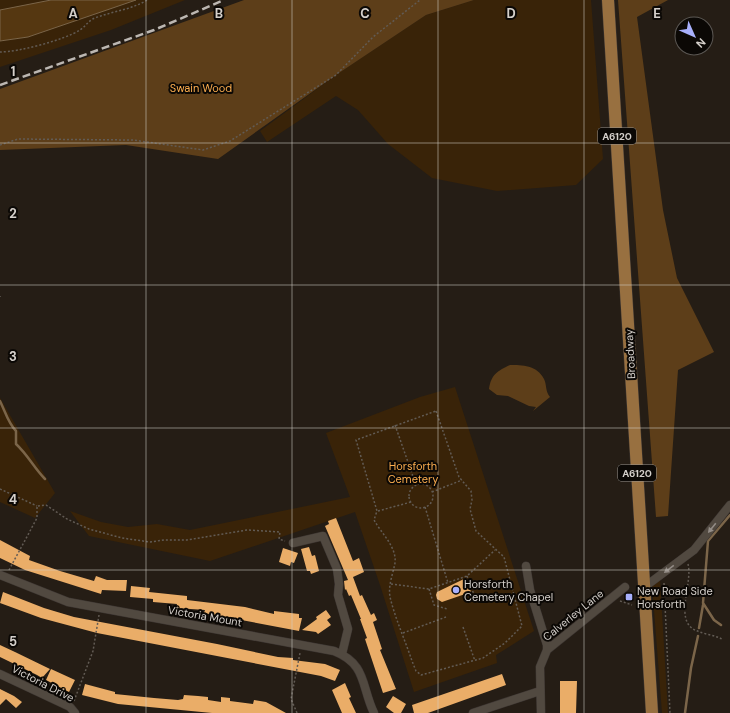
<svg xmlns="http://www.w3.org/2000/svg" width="730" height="713" viewBox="0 0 730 713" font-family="'DM Sans',sans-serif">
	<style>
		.green { fill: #392308 }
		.forest { fill: #5d3e19 }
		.water { fill: #553711; stroke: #7b6549 }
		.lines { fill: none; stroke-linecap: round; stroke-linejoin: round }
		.stream { stroke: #7b6549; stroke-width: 2.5 }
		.building { fill: #eaad68 }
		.minor-casing { stroke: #3e3733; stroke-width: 9 }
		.trunk-casing { stroke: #3e3733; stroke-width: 13 }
		.path { stroke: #625b54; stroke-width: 1.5; stroke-dasharray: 2 2; stroke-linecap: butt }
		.minor { stroke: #514940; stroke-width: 8 }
		.trunk { stroke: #987040; stroke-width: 12 }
		.rail { stroke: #bcb7b2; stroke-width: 2.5; stroke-dasharray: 8 4; stroke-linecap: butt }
		.oneway { fill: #938c86 }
		.grid { fill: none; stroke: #d5d0cb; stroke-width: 1; stroke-opacity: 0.55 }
		.poi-dot { fill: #a8b0fc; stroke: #0b0805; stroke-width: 1.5 }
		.labels { text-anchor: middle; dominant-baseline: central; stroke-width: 4; stroke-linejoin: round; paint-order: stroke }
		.shield { fill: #0b0805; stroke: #989490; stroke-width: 1 }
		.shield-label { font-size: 10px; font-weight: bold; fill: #d5d0cb }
		.park-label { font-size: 11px; fill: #fcae4f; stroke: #0b0805 }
		.street-label { font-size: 11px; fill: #d5d0cb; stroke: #0b0805 }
		.poi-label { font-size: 11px; fill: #d5d0cb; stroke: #0b0805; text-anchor: start }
		.grid-label { font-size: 13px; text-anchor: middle; font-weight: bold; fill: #d5d0cb; stroke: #0b0805; stroke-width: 4; stroke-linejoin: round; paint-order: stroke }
	</style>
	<rect width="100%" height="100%" fill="#251d15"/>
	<path class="green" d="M0,0H48L17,10L0,11Z
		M136,0H185L111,30L0,67V41L28,37Z
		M474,0H591L603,159L576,185L497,191L432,178L388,144L358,110L336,96L267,142L260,131L336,75L426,15Z
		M455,387L534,631L496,655L497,663L414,692L380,585L355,512L210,561L89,536L70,511L101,522L128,527L157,524L190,530L350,497L326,433L420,397Z
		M0,398L55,493L35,518L0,502Z
		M660,579L668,713H662L652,584Z"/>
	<path class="forest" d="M244,0H474L426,15L336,75L218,159L126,145L0,150V89Z
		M618,0H668L637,17L663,210L677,278L714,352L678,370L668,516L656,517Z
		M510,365C522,365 537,365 544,379C547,385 545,391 550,397L533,411L536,407L529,406L508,396L497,395L489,389C491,375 497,371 510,365Z"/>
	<path class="water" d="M51,0H136L28,37L0,41V10Z"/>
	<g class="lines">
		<path class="stream" d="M0,401C5,411 8,423 16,431V444C28,455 34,468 45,479
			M721,625L714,620L703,603L708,541L730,515
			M699,628L703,605
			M685,713L691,668L698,636"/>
	</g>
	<path class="building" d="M336,518L353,561L359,558L364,572L353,577L360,596L362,595L371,615L374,613L377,620L373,622L382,649L380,650L396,689L383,693L365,639L367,638L360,619H361L351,595L349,596L346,589L345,590L344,581L348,580L325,526L329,524L328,521Z
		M0,540L30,556L29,560L60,571L94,581L96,576L107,580H127L126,591L102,590L101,594L25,570L0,558Z
		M309,547L312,556L315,555L319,571L311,574L310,571H307L301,549Z
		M283,548L298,553L294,563L291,562L290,566L279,562Z
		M466,578L471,592L442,602L437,599L436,595L437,592Z
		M131,586L150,588L149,592L187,596V600L245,607L274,614V611L299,614V618H302L299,631L204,613L205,610L176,608L177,604L153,602V599L130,597Z
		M3,592L44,608L74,617L217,644L278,657L293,658V660L325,664L340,670L335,681L321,676L97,633L41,618L0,603Z
		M326,610L331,617L327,620L331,625L318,634L316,632L302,630L317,619L316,617Z
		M0,645L15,652L50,669L42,678L37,675L0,657Z
		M51,669L75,680L69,692L46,680Z
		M502,674L506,685L428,713H414L412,705Z
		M560,681H577L576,713H560Z
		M345,683L351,697L349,698L356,713H342L332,690Z
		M85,684L115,692V694L154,698L178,700L183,699L184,695L198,696L208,697V700L221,702V697L230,698V701L253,704L254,700L266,702L286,713H212L118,704L82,695Z
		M0,689L14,696L22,702L16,708L6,699L0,705Z
		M393,696L406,704L401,713H394L386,707Z"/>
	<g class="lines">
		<defs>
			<path id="minor" d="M293,543L323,536L337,569L339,584L338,595L348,629L342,654
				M526,566L530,590L547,645V650
				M0,575L68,602L334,651C367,664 361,686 374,713
				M643,588L694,550L730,505
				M0,674L70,707L75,713
				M473,713L540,691
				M541,713L540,667L547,650L625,587"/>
			<path id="trunk" d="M608,0L652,713"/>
		</defs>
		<use href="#minor" class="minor-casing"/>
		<use href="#trunk" class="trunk-casing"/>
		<path class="path" d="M0,52C19,52 64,40 80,30C86,26 89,20 95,18C113,11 131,10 147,0
			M0,145L18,139L133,140L203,150L230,141L336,75L373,37L420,0
			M0,296V297
			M436,411L459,477L471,491L472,500L470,509L476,531L504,557L522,626L505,643L483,658L421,675L416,671L412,661C405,640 395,618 390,597C388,585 393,574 395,563C397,547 381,533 374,520L377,511L356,440Z
			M395,425L416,485
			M409 496a12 12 0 1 1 24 0a12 12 0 1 1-24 0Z
			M0,489L37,506
			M432,492L462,480
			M425,507L448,583
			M378,511L411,502
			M688,564C693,583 674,620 695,630C703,634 714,635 722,639
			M9,570L37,518V506L46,505L67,519L89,529L122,538L150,542L164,540H187L247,530L280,532L279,539L285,541
			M467,576L476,600
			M664,583L670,713
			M391,584L429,589L467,576L495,550
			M429,589L434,605L447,609
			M620,601L632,605
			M463,627L475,661
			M403,633L446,617
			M74,701L93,651L99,615
			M297,713L291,699L300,653"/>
		<use href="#minor" class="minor"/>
		<use href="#trunk" class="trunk"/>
		<path class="rail" d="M0,85L154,30L224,0"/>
	</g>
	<defs><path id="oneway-solid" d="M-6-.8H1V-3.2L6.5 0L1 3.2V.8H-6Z"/></defs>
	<g class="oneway">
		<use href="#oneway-solid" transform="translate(712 528) rotate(129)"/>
		<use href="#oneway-solid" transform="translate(669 569) rotate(143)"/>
	</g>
	<path class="grid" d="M146,0V713M292,0V713M438,0V713M584,0V713M0,143H730M0,285H730M0,428H730M0,570H730"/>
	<g class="poi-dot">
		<circle cx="456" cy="590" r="4"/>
		<rect x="625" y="593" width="8" height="8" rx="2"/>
	</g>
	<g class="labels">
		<g class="shield">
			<rect x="598" y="128" width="38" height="16" rx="3"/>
			<rect x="618" y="465" width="38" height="16" rx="3"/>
		</g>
		<g class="shield-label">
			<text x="617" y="136">A6120</text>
			<text x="637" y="473">A6120</text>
		</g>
		<g class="park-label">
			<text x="201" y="88">Swain Wood</text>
			<text x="413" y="466">Horsforth<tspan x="413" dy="13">Cemetery</tspan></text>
		</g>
		<g class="street-label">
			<text transform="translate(630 354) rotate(-93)">Broadway</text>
			<text transform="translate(573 615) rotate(-39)">Calverley Lane</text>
			<text transform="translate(205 616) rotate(10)">Victoria Mount</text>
			<text transform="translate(43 683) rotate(27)">Victoria Drive</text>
		</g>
		<g class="poi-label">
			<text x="464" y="584">Horsforth<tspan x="464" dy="13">Cemetery Chapel</tspan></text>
			<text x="637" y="591">New Road Side<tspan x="637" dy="13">Horsforth</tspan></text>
		</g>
	</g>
	<g class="grid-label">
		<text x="73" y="18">A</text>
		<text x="219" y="18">B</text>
		<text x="365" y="18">C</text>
		<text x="511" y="18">D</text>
		<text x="657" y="18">E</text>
		<text x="13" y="76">1</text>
		<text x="13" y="218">2</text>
		<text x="13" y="361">3</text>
		<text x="13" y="504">4</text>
		<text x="13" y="646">5</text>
	</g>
	<g transform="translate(694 36) rotate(135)"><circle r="19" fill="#0b0805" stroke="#5c5854"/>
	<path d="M0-3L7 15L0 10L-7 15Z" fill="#a8b0fc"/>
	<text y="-6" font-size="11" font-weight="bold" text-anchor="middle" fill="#d5d0cb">N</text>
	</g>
</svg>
